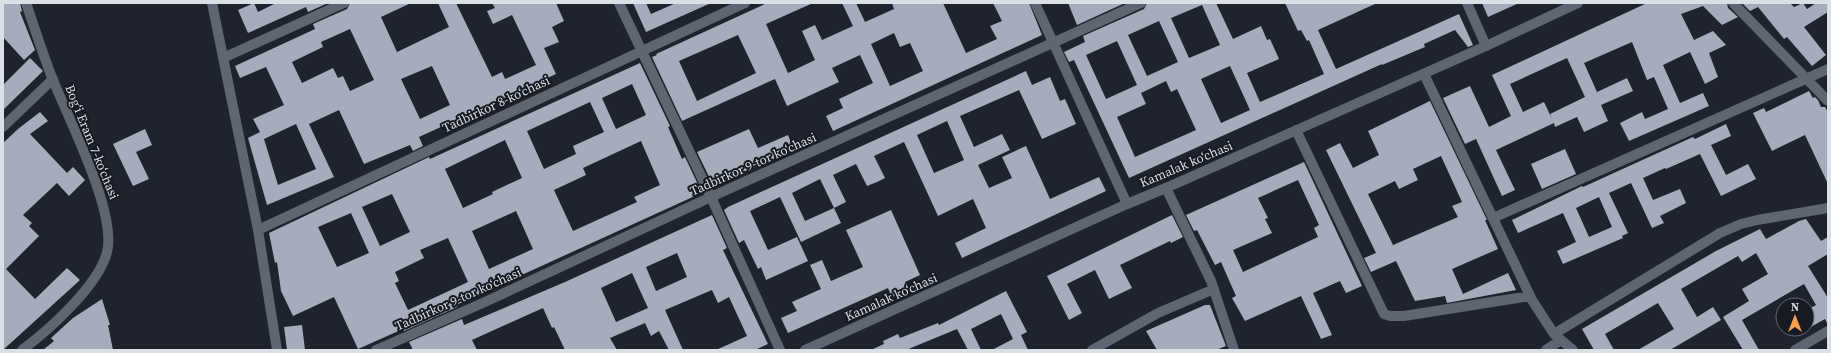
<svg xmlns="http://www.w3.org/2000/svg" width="1831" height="353" viewBox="0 0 1831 353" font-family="'Source Serif 4',serif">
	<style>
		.building { fill: #a6adba; fill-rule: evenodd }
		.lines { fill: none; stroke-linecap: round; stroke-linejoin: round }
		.minor { stroke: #5f6571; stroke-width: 10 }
		.tertiary { stroke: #5f6571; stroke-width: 10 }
		.labels { text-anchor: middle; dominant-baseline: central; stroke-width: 4; stroke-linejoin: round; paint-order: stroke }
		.street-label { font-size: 13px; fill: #dbdfe6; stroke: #151a23 }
	</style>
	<rect width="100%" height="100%" fill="#1e232d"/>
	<path class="building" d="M3,3H20L22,11L20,12L35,50L24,60L3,37Z
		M254,3L258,12L276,3H328L308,12L306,7L248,33L238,10Z
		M350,3H411L381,17L397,52L449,27L438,3H456L492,77L502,72L505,79L536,65L512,15L493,24L487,11L495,8L492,3H556L564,21L552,27L559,42L544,48L556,74L419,137L423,146L413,151L410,145L364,164L339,110L309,124L334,177L267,205L248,138L260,132L253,119L284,105L266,67L240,78L235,66L315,29L313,24L347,9ZM350,29L374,80L350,91L343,76L338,78L333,68L302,83L292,62L323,47L321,42ZM432,66L450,105L420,119L401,79ZM296,124L316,169L278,185L264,139Z
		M633,3H646L651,14L676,3H711L646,32Z
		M767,3H813L766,24L788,73L815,60L802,31L815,25L822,40L853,26L842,3H856L865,22L894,9L892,3H943L966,53L997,39L990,26L1002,21L993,3H1029L1042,35L833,131L826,116L843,108L839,99L873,83L860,55L832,68L839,82L787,106L775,79L682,121L652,57L657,55L656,54ZM894,33L900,47L910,43L923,71L890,86L871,44ZM738,35L756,73L697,101L679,61Z
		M1068,3H1125L1077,25Z
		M1147,3H1216L1233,39L1261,26L1267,40L1270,39L1279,59L1247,73L1260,102L1324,74L1309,40L1307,41L1301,30L1298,31L1285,3H1377L1318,30L1336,69L1459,14L1473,45L1468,47L1455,30L1424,44L1425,47L1382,65V64L1129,178L1074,60L1069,62L1064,52L1085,42L1083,36L1144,9ZM1202,5L1220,45L1189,58L1171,18ZM1159,21L1178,62L1147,76L1128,35ZM1117,41L1137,85L1106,99L1086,55ZM1230,66L1250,110L1221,123L1201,79ZM1166,81L1171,92L1177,89L1196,130L1135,157L1117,117L1146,104L1141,93Z
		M1482,3H1519L1488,17Z
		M1647,3H1727L1728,8L1738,17L1722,25L1703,6L1681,14L1694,40L1713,31L1726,45L1709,53L1718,77L1705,84L1690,52L1663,65L1680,103L1703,93L1709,106L1629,141L1620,123L1642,112L1645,119L1668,109L1654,77L1647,80L1632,42L1584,63L1597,92L1627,78L1633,91L1601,105L1608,121L1584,132L1577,117L1555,127L1554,123L1496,150L1515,190L1502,196L1476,139L1465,144L1443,98L1470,86L1489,127L1511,116L1492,75ZM1567,58L1585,97L1550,114L1552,119L1544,102L1523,112L1510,84Z
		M1742,3H1790L1794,7L1803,3L1807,9L1816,3H1828V12L1804,27L1826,55L1812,66L1787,37L1784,39L1758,7L1750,11Z
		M30,58L43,71L3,110V85Z
		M640,63L670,126L668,127L682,159L685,157L701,191L696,193L697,195L456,305L457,307L404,331L403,329L358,349L334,297L293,316L281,291L277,262L275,263L269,233L429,157L430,159ZM632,84L646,115L616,129L602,98ZM590,102L604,132L573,146L576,154L544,169L527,131ZM505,140L522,178L492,192L493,194L463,208L445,169ZM641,141L660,185L634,197L637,202L573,231L554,190L586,175L583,168ZM392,194L410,232L380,246L362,207ZM516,211L533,249L489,269L472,231ZM351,213L369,253L337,267L318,227ZM448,238L468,282L408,310L395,283L399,281L395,272L424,258L420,250Z
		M1026,71L1032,85L1050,77L1060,101L1065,99L1076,124L1042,139L1019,90L960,116L974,147L1002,134L1010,150L978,165L989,188L1012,178L1002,157L1026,146L1050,199L1099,177L1106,191L962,258L955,243L986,228L973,199L938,216L904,142L874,156L885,178L877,182L867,186L856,164L833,175L846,202L834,208L841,223L801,242L780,197L750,211L768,250L797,237L808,261L766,280L761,267L758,269L744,240L739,243L724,210L728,207ZM947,121L964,160L934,173L917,135ZM820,179L834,208L805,221L792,193Z
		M1809,91L1813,98L1815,97L1818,100L1821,107H1825L1828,112V184L1805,135L1772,151L1753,113L1764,108L1766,112Z
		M1430,101L1487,220H1485L1498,249L1452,269L1463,294L1508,273L1516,290L1447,303L1445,296L1415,301L1396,261L1371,272L1364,258L1376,253L1326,150L1340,143L1353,168L1379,155L1368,131ZM1441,156L1462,202L1452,206L1458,217L1393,245L1368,194L1395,181L1399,189L1418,180L1413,169Z
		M40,112L48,121L30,134L67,173L73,167L85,180L69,196L57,183L23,215L32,223L29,226L39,236L6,269L35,299L67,268L80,280L3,350V143L18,129Z
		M1726,124L1731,136L1711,145L1726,175L1748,164L1756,179L1721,196L1700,154L1666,169L1665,168L1643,178L1653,200L1680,189L1686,203L1660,216L1664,223L1652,228L1631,183L1609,193L1628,233L1622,236L1623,238L1563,264L1557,251L1576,242L1563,213L1518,233L1512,220L1582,186L1583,187L1693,137L1695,139ZM1599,197L1612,227L1589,237L1576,208Z
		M145,129L152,145L136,152L149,179L133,186L113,144Z
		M749,129L758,148L788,135L794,150L713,185L697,152Z
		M1565,149L1576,174L1542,189L1531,164Z
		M1304,162L1362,286L1346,293L1340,281L1313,293L1332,335L1321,339L1301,296L1245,321L1232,298L1236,296L1221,262L1215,265L1197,230L1194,231L1186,215ZM1298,180L1319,225L1314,228L1318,237L1243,272L1233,250L1272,233L1265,219L1268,218L1258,198Z
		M891,210L920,275L905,282L909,290L892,297L888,288L788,333L781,318L797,311L792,302L821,289L810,265L822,260L831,281L863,267L846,230Z
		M712,215L727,248L723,250L767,342L768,344L755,350H716L747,336L729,297L718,303L712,290L665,310L683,350H669L659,331L651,336L645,323L610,338L617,350H565L554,327L552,328L543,308L472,340L477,350H413L409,342L462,319L464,325L565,282ZM677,253L687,277L656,291L646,267ZM632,273L648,308L616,322L601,288Z
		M1172,215L1183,237L1171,243L1170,241L1120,265L1132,288L1109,299L1095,270L1067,284L1082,313L1069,320L1047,276Z
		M1806,219L1821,241L1828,237V254L1808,266L1828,298V325L1825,319L1807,329V310L1816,305L1804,284L1742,320L1759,350H1743L1723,317L1749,301L1742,289L1768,274L1756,253L1742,262L1738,256L1681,289L1697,317L1713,307L1721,320L1670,350H1638L1674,329L1658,303L1605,334L1614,350H1594L1582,329L1716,251L1760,229L1766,239L1799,221Z
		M1006,291L1027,332L1021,335L1028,350H992L1013,339L1001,314L971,329L981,350H968L957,329L906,350H871L884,344L883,341L898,334L900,338L938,323L939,325Z
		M102,299L110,325H108L113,350H43L54,341L51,338L73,318Z
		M1205,305H1210L1226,346L1216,350H1157L1146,331Z
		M302,325L305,350H287L284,327Z"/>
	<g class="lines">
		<path class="minor" d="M619,3L711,197L780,350
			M1035,3L1127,204
			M1467,3L1486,46
			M1733,3L1828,101
			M223,58L344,3
			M1424,74L1532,300L1554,334L1573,350
			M3,127L53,79
			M1296,130L1384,314L1390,316H1404L1530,296
			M1166,188L1211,281L1234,350
			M1493,218L1828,69
			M258,230L745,3
			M1554,334L1720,233L1741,224L1757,220L1828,208
			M22,350C49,330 99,285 107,252C117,213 69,120 53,80C43,55 35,29 26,3
			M376,350L485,302L711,197L1141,3
			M1092,350L1158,313L1214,289
			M1546,350L1561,340
			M1795,350L1828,331"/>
		<path class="tertiary" d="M212,3L258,230L277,350
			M805,350L1127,204L1166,188L1486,46L1578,3"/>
	</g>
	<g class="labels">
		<g class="street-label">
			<text transform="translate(496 104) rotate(-25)">Tadbirkor 8-koʻchasi</text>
			<text transform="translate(92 142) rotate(68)">Bogʻi Eram 7-koʻchasi</text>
			<text transform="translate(753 164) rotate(-24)">Tadbirkor 9-tor koʻchasi</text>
			<text transform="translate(1186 164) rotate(-23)">Kamalak koʻchasi</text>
			<text transform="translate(891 297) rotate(-24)">Kamalak koʻchasi</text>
			<text transform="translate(458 299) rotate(-24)">Tadbirkor 9-tor koʻchasi</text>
		</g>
	</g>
	<rect width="1831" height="353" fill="none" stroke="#dbdfe6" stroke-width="8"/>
	<g transform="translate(1795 317)"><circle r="19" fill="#151a23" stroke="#646971"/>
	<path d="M0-3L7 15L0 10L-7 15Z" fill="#f8a04b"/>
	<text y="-6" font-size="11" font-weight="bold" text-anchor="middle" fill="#dbdfe6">N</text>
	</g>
</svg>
